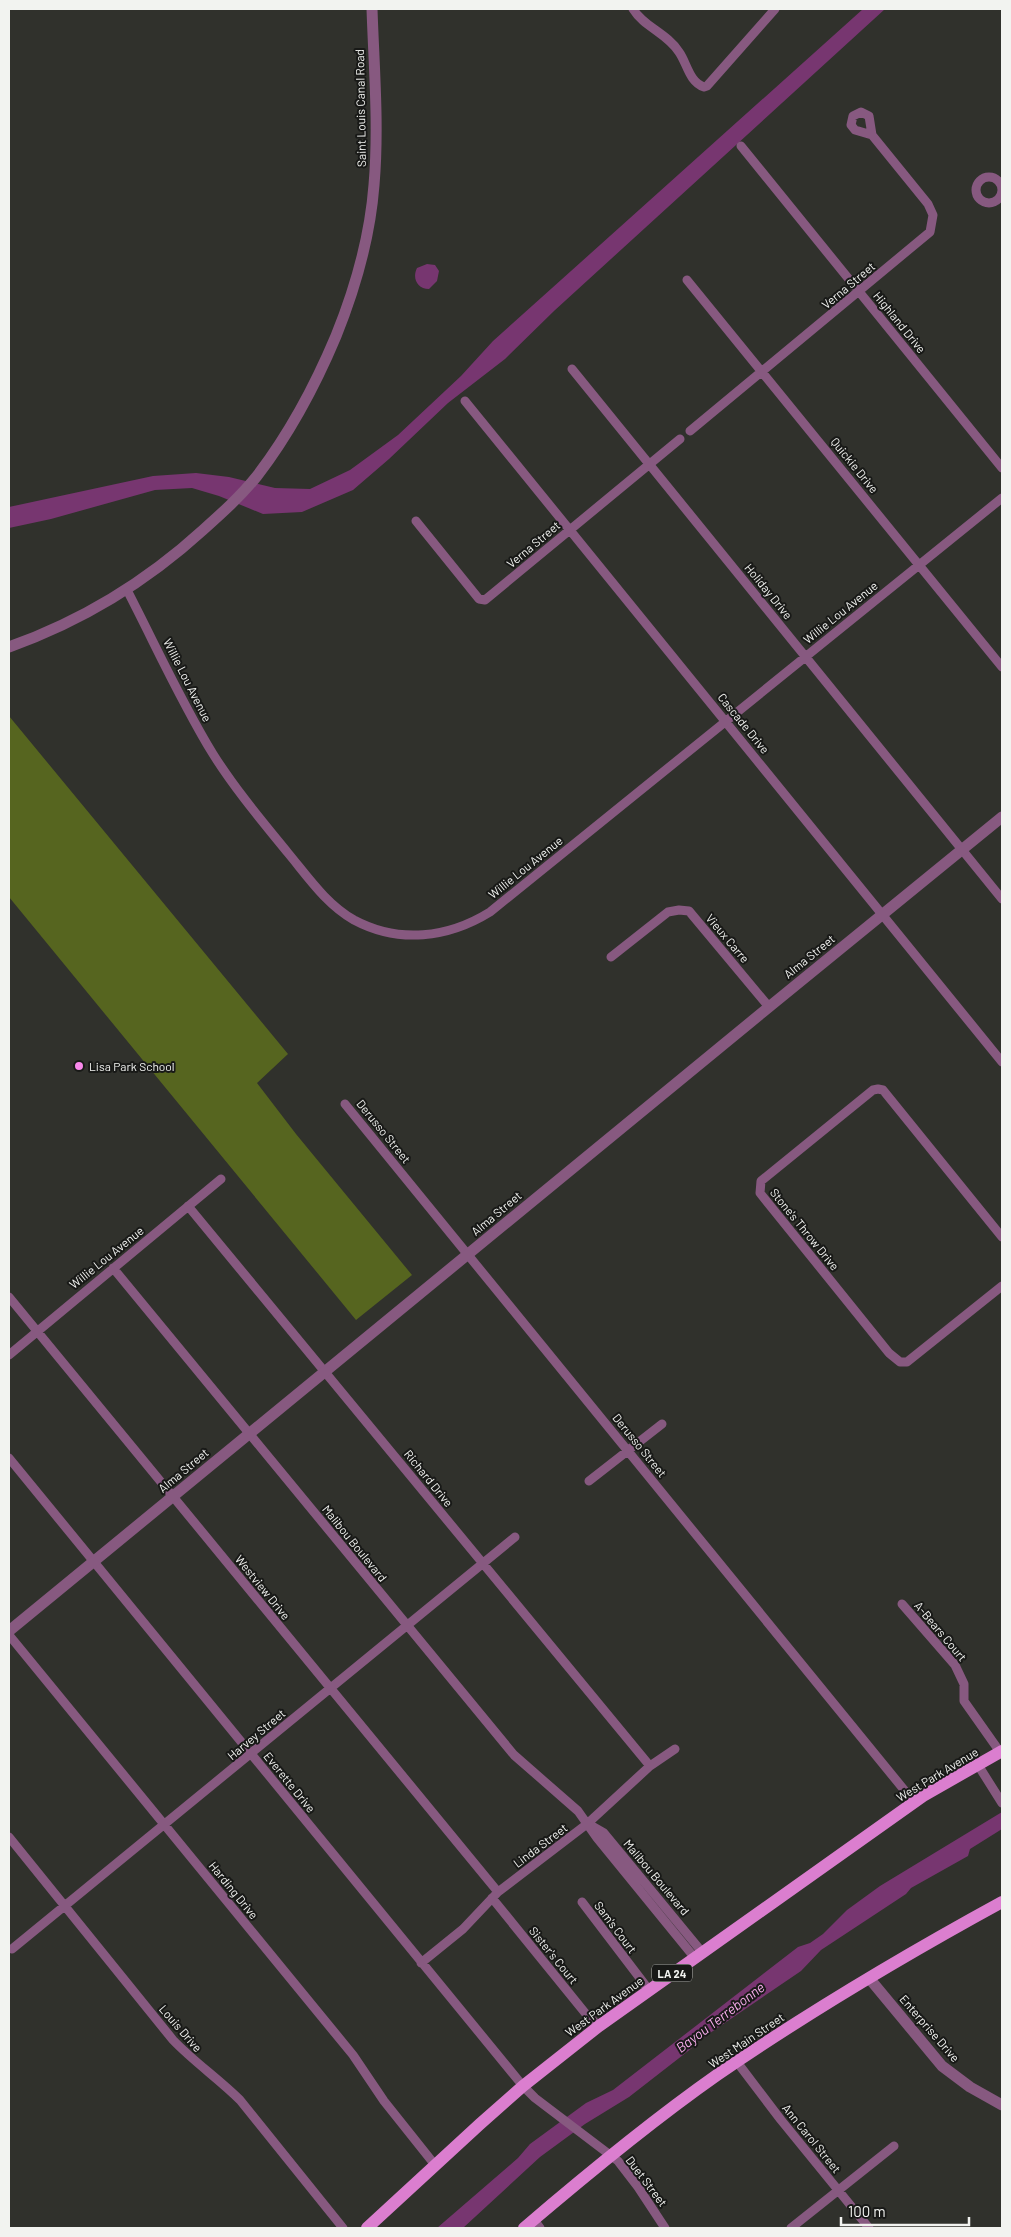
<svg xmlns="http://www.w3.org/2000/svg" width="1011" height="2237" viewBox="0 0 1011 2237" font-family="Barlow,sans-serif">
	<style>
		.forest { fill: #56651f }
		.water { fill: #773670 }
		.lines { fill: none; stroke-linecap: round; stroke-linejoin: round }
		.minor { stroke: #875980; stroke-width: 9 }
		.tertiary { stroke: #875980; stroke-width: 11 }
		.primary { stroke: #db7ecf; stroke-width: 12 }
		.poi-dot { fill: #f888ea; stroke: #181917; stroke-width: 2 }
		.labels { text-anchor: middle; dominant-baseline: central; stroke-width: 4; stroke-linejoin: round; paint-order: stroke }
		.shield { fill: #181917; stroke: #b1b2af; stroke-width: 1 }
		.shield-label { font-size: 11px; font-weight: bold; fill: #f2f3f0 }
		.street-label { font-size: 12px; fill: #f2f3f0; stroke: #181917 }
		.poi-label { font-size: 12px; fill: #f2f3f0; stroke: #181917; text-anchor: start }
		.water-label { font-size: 14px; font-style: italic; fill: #f7acec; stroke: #181917 }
	</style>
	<rect width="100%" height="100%" fill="#30312c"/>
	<path class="forest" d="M9,716L288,1054L257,1083L296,1134L412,1275L356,1320L9,897Z"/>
	<path class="water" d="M863,9H885L554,311L505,359L448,403L389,459L353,490L302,512L263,514L219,496L192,488L155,490L51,519L9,528V507L153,476L196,473L229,477L275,488L310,489L350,470L398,435L461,376L493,341Z
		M427,264L435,265L439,271L437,281L429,289C417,289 412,278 417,268Z
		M1002,1812V1829L970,1849L968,1856L911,1888L906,1894L821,1950L801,1971L691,2046L692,2048L629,2097L585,2124L540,2157L463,2228H437L518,2158L530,2144L586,2103L613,2090L798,1947L810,1943L823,1934L847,1910L880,1886Z"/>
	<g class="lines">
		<path class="minor" d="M633,9C644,27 667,33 679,52C687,63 689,82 704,87L707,86L775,9
			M861,112L869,116L872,135L855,130L851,125L853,116Z
			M741,146L1002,468
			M976 190a13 13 0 1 1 26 0a13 13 0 1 1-26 0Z
			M687,280L1002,667
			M572,369L1002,899
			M465,401L1002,1062
			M690,431L930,232L933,215L928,204L872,135
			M416,521L479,599L485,600L680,439
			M127,590C155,644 181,702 213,754C235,789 262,821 288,853C308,877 326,904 354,920C399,944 448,938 490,912L1002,498
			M611,957L668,912L679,910L689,911L769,1007
			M345,1104L914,1802
			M188,1206L650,1766
			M1002,1237L883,1090L878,1089L873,1090L761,1181L760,1193L889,1353L900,1362H907L1002,1286
			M113,1268L514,1755L578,1811L597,1838L694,1957
			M9,1297L498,1892
			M9,1355L221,1179
			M9,1458L523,2086L535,2098L618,2161L638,2187L665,2228
			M589,1481L662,1424
			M902,1604L955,1665L964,1684V1701L1000,1752
			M9,1635L353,2055L384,2101L435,2165
			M978,1765L1002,1803
			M590,1825L604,1833L702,1952
			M9,1837L173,2040C194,2062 219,2079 240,2100L343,2228
			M492,1898L586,2014L599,2026
			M582,1902L649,1990
			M12,1949L515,1537
			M421,1963L463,1929L498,1892L587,1824L650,1766L675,1749
			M737,2062L781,2120L869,2228
			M534,2220L540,2228
			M791,2228L894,2146"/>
		<path class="tertiary" d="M9,647C82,621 146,582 203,530C222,513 241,496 257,476C290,433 315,386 336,336C355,289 370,237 374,185C379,127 374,68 372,9
			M9,1631L769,1007L1002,817
			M869,1978L942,2066L970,2087L1002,2105"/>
		<path class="primary" d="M367,2228L480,2124L523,2086L599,2026L923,1796L1002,1751
			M524,2228C586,2175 650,2122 717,2075C809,2012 905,1955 1002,1902"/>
	</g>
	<circle class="poi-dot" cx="79" cy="1066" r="5"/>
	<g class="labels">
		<rect class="shield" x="652" y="1964.5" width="40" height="17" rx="4"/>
		<g class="shield-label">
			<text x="672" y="1973">LA 24</text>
		</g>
		<g class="street-label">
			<text transform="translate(360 108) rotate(-91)">Saint Louis Canal Road</text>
			<text transform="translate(848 285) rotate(-40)">Verna Street</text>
			<text transform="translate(900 322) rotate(51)">Highland Drive</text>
			<text transform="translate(855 465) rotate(51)">Quickie Drive</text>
			<text transform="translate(533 544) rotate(-40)">Verna Street</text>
			<text transform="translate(769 591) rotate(51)">Holiday Drive</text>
			<text transform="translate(840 612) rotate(-39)">Willie Lou Avenue</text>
			<text transform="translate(188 680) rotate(63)">Willie Lou Avenue</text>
			<text transform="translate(744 723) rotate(51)">Cascade Drive</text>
			<text transform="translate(525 867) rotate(-39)">Willie Lou Avenue</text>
			<text transform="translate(728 938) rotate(50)">Vieux Carre</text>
			<text transform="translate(809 956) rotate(-39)">Alma Street</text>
			<text transform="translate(384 1131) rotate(51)">Derusso Street</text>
			<text transform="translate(496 1213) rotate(-40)">Alma Street</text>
			<text transform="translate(805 1229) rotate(51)">Stone's Throw Drive</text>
			<text transform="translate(106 1257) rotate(-39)">Willie Lou Avenue</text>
			<text transform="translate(640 1445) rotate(51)">Derusso Street</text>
			<text transform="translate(183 1470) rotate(-40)">Alma Street</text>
			<text transform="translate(429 1478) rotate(51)">Richard Drive</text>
			<text transform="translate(355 1543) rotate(51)">Malibou Boulevard</text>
			<text transform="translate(263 1587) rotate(51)">Westview Drive</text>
			<text transform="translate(941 1631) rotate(50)">A-Bears Court</text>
			<text transform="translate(256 1734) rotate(-40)">Harvey Street</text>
			<text transform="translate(937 1774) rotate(-31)">West Park Avenue</text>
			<text transform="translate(290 1782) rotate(51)">Everette Drive</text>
			<text transform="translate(540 1845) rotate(-37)">Linda Street</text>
			<text transform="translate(657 1877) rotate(50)">Malibou Boulevard</text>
			<text transform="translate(234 1890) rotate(51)">Harding Drive</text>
			<text transform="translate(616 1927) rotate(53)">Sam's Court</text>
			<text transform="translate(554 1955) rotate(51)">Sister's Court</text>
			<text transform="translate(604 2006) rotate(-36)">West Park Avenue</text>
			<text transform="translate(181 2028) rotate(49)">Louis Drive</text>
			<text transform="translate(930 2028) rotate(49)">Enterprise Drive</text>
			<text transform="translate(746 2040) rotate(-34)">West Main Street</text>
			<text transform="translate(812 2138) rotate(51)">Ann Carol Street</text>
			<text transform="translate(647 2181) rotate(53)">Duet Street</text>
		</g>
		<g class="poi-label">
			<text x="89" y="1066">Lisa Park School</text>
		</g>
		<g class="water-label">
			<text transform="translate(720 2017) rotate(-37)">Bayou Terrebonne</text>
		</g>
	</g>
	<rect width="1011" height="2237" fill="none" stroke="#f2f3f0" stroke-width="20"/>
	<path d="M841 2217v8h128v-8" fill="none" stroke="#f2f3f0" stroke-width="2.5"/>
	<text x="848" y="2217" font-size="15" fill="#f2f3f0" stroke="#181917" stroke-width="4" paint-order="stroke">100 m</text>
</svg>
